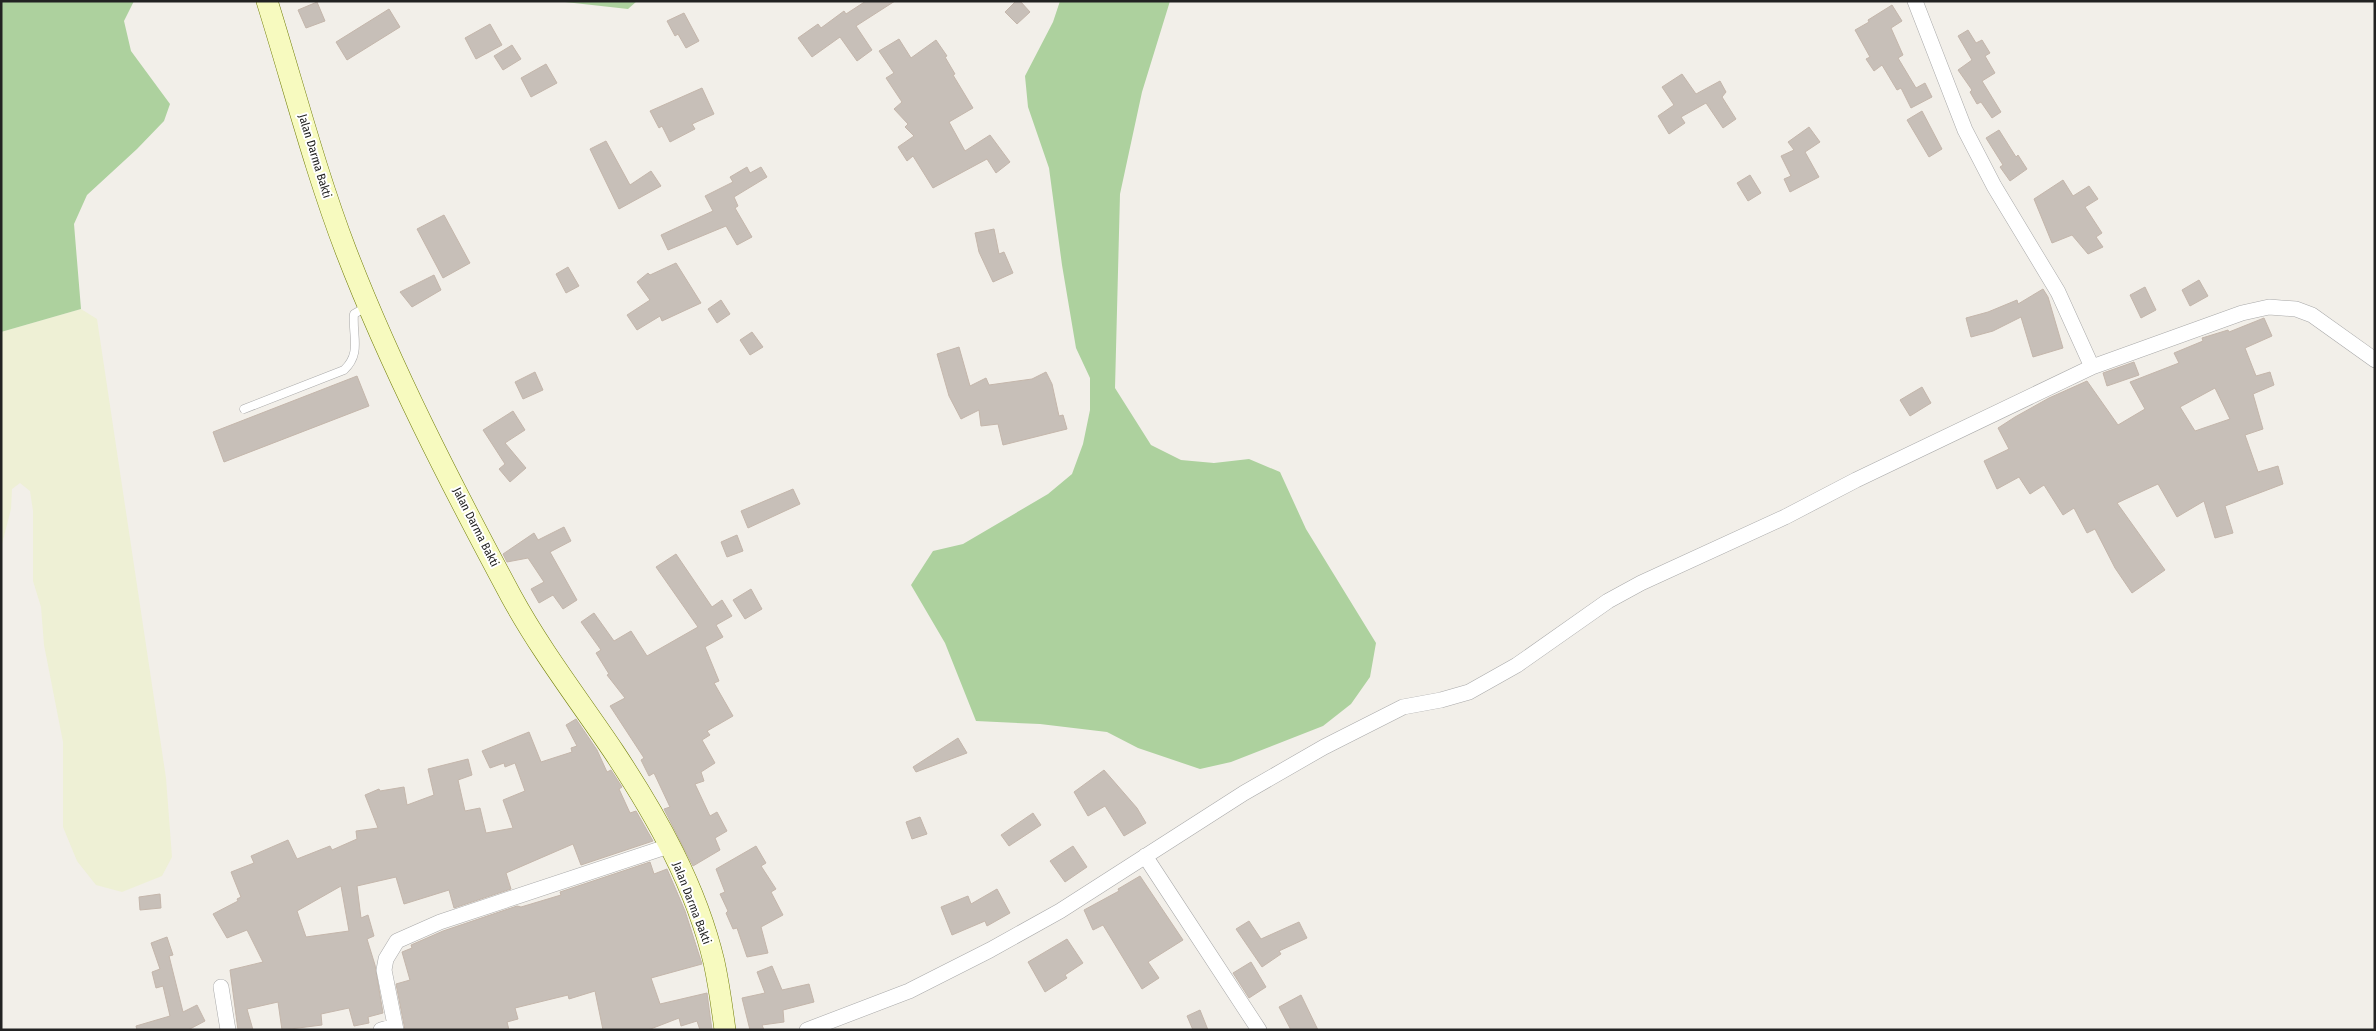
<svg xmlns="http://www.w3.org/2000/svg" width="2376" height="1031" viewBox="0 0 2376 1031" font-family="'Fira Sans Condensed',sans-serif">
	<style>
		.farmland { fill: #eef0d5 }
		.forest { fill: #add19e }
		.building { fill: #c7bfb8; stroke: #c4b6ab; fill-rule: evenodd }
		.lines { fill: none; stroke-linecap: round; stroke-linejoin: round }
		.lane-casing { stroke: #a9a9a9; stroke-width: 9 }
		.street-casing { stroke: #a9a9a9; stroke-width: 16 }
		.secondary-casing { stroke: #707d05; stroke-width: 22 }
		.lane { stroke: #fff; stroke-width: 8 }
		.street { stroke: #fff; stroke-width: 15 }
		.secondary { stroke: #f7fabf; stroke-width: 21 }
		.labels { text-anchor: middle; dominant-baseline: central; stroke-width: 4; stroke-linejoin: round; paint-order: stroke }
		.street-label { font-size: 12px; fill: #222; stroke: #fff }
	</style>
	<rect width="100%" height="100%" fill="#f2efe9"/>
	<path class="farmland" d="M81,309L97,319L166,778L172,857L162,876L122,892L96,885L77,861L63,827V742L44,645L41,607L33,581V511L30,491L20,483L12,489L11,509L1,548V332Z"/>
	<path class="forest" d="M1,1H134L124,21L131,51L170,104L164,121L137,149L87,195L74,224L81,309L1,332Z
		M556,1H637L628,9Z
		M1060,1H1170L1142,92L1120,194L1115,388L1151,445L1181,460L1214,463L1249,459L1280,472L1306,529L1376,643L1370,677L1351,704L1323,726L1231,762L1200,769L1138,748L1107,732L1040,724L976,721L945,643L911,585L933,551L963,544L1048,494L1072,474L1083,444L1090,410V378L1076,348L1062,265L1049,168L1028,107L1025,76L1053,22Z"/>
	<path class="building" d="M866,1H895L856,26L872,50L857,61L840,37L812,57L798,38L818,24L821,28L844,11L846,14Z
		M1016,1H1020L1030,12L1017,24L1005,12Z
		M317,2L325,21L306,28L298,10Z
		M1892,5L1902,21L1891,28L1903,55L1898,58L1916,88L1925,83L1932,97L1911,108L1901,88L1897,90L1882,65L1874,71L1866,59L1870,57L1855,30L1869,22L1868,20Z
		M389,9L400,27L347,60L336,42Z
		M684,13L699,41L686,48L678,34L675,36L667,21Z
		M490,24L502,45L476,59L465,38Z
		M1968,30L1976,43L1982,40L1990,53L1985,56L1995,73L1982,81L2001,112L1992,118L1981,102L1977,104L1970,92L1972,90L1958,70L1972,60L1958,36Z
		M899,39L911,58L936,40L947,56L945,57L955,74L953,75L973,108L949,122L965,151L990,135L1010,162L996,173L987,159L933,188L913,156L907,161L898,147L914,136L905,127L908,124L894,109L902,102L886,78L894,73L879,51Z
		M512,45L521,59L503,70L494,56Z
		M546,64L557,83L531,97L521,78Z
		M1682,74L1696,94L1720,81L1726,92L1722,97L1736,119L1723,128L1706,103L1681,117L1685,123L1669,134L1658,116L1674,105L1662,87Z
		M702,88L714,114L692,124L695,129L670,142L662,126L659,128L650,111Z
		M1922,111L1942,149L1929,157L1907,120Z
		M1809,127L1820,142L1805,152L1819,177L1790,192L1784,179L1791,176L1781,156L1794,150L1788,142Z
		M1999,130L2016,157L2018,155L2027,169L2010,181L2000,167L2003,165L1986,138Z
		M606,141L630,185L651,171L661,186L619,209L590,149Z
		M747,167L750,173L761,167L767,177L734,197L738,206L735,208L752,237L737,245L726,226L668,250L661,235L713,211L705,196L733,182L730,177Z
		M1750,175L1761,193L1748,201L1737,183Z
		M2063,180L2073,196L2089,186L2098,199L2085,207L2102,233L2096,237L2103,247L2088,254L2072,235L2052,243L2034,199Z
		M444,215L470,263L443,278L417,229Z
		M994,229L999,254L1004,252L1013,273L993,282L979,252L975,233Z
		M676,263L701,303L662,321L660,316L637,330L627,315L650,300L637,282L648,273L650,275Z
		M568,267L579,286L566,293L556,274Z
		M434,275L441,290L412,307L400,292Z
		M2199,280L2208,296L2190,306L2182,290Z
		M2145,287L2156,310L2141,318L2130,295Z
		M2043,289L2048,297L2063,348L2033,357L2021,317L1993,331L1971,337L1966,318L1988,312L2017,300L2018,304Z
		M721,300L730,314L717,323L708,309Z
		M2264,318L2272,336L2245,348L2256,376L2270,372L2274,385L2253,394L2263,429L2245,435L2258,472L2278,466L2283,484L2225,506L2233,533L2215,538L2204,501L2177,517L2158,484L2117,503L2165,570L2132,593L2115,568L2095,529L2087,533L2074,508L2063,515L2044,485L2030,494L2019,477L1997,489L1984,461L2009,449L1998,428L2015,417L2049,398L2087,381L2118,425L2145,409L2130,382L2179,363L2174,353L2203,341L2202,338L2228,330L2229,332ZM2215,388L2230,419L2195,431L2180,407Z
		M752,332L763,347L750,355L740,340Z
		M959,347L970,386L986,378L989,385L1032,379L1046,372L1052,384L1059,416L1063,415L1067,429L1003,445L998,424L981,426L979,410L961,419L949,396L937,354Z
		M2134,362L2139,375L2107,386L2103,373Z
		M535,372L543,390L523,399L515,382Z
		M357,376L369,406L224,462L213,432Z
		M1922,387L1931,403L1910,416L1900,400Z
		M513,411L525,430L505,443L526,468L510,482L499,469L505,464L483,430Z
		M793,489L800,504L748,528L741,511Z
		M564,527L571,541L550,552L577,600L563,609L553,595L539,603L531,589L544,582L528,558L507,562L503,554L534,533L538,540Z
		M737,535L743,551L727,557L721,542Z
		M676,554L712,607L722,600L732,616L716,625L723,637L705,647L719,681L714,683L733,716L707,731L710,735L702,740L715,763L701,772L704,781L695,784L710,816L717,812L727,831L715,838L720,850L693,866L664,809L670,807L654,773L649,776L641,760L644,758L610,706L625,698L607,675L609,674L596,653L601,650L581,622L594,613L614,641L631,631L647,656L698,627L656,567Z
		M751,589L762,609L745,619L733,600Z
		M576,719L597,750L607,772L611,770L622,787L619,789L630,813L636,811L653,841L581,865L573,844L506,873L511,889L454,908L449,890L404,904L396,877L357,886L361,918L368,915L374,936L367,939L375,965L383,1013L368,1017L369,1023L354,1026L349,1008L321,1014L322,1025L282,1030L278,1002L247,1009L253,1030H238L230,970L263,962L247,930L227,938L213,914L238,901L237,899L241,897L231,872L254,863L251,856L288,840L297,859L330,846L332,850L357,839L356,831L378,828L365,795L379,789L380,791L404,787L407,805L434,795L428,769L468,759L472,775L458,780L465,811L480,808L486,833L513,828L503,800L525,791L515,763L505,767L504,763L490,768L482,751L529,732L541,762L572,752L571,748L577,746L566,725ZM341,886L349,931L306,937L297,911Z
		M958,738L967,753L916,772L913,767Z
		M1104,770L1137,808L1146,823L1124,836L1105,806L1088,816L1074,792Z
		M1033,813L1041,825L1009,846L1001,835Z
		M920,817L927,834L912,839L906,822Z
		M756,846L766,863L761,866L776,889L771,892L783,915L761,927L768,953L747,957L737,928L733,929L726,913L728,911L720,894L725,892L716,869Z
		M1073,846L1087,867L1065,882L1050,861Z
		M650,862L654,874L667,869L685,911L702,964L651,978L660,1004L707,993L712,1030H700L697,1021L681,1026L679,1018L648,1030H603L595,991L569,999L568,995L515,1008L518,1019L507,1022L509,1030H405L396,984L410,980L402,952L412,948L411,945L443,931L517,906L521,907L561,895L560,892Z
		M1140,876L1183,940L1148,962L1159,978L1142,989L1103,925L1093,930L1084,910L1119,891L1118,889Z
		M997,889L1010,913L987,926L985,921L952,935L941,907L968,896L971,904Z
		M160,894L161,908L140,910L139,897Z
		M1249,921L1261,939L1299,922L1307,938L1279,951L1281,954L1262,967L1236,929Z
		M167,937L173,955L169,956L183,1012L197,1005L205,1021L188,1030H137L136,1026L170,1016L163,986L156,988L152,972L160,969L151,943Z
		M1067,939L1083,963L1065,975L1067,978L1045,992L1028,962Z
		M1251,962L1266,987L1249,998L1233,973Z
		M772,966L782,990L809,984L814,1002L783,1010L784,1022L762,1025L764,1030H750L742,998L765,993L757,972Z
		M1301,995L1318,1030H1291L1279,1007Z
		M1200,1010L1208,1030H1193L1187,1016Z"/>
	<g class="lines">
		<defs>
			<path id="lane" d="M244,409L344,370C362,353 352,336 354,314L366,307"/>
			<path id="street" d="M1915,1L1965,130L1994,186L2058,292L2092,367
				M1145,856L1259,1030
				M221,987L228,1030
				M381,1030L395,1026
				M396,1030L384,970L386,959L397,941L440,922L669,846
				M807,1030L909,991L990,950L1060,911L1244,793L1324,747L1403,707L1441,700L1469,692L1517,665L1608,601L1641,583L1785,517L1856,480L2092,367L2242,313L2269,307L2296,309L2312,315L2375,360"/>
			<path id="secondary" d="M267,1C293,84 315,170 346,251C392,370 451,484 511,596C541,651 579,700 614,752C657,817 696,886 714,962C719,985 722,1007 725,1030"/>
		</defs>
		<use href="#lane" class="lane-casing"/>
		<use href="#street" class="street-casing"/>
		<use href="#secondary" class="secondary-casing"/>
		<use href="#lane" class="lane"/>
		<use href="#street" class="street"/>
		<use href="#secondary" class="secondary"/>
	</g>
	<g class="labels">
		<g class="street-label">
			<text transform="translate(315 156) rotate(73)">Jalan Darma Bakti</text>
			<text transform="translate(476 527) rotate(63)">Jalan Darma Bakti</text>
			<text transform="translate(692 903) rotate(69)">Jalan Darma Bakti</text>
		</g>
	</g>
	<rect width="2376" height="1031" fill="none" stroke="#222222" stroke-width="5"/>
</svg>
